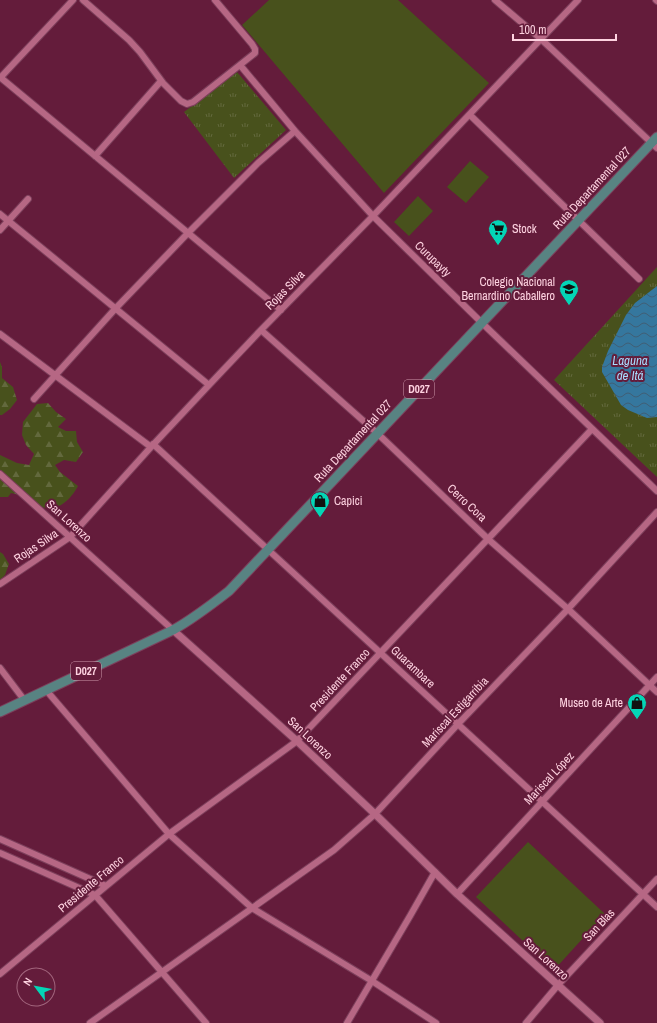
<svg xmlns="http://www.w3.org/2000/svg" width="657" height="1023" viewBox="0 0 657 1023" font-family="'Archivo Narrow',sans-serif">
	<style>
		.grass { fill: url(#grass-tufts) }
		.forest { fill: url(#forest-firs) }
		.pitch { fill: #48511c }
		.water { fill: url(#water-waves) }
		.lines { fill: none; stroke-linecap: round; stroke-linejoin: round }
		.minor-casing { stroke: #7c3f5b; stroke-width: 8 }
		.tertiary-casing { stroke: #7c3f5b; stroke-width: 9 }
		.primary-casing { stroke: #7c3f5b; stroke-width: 11 }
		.minor { stroke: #b66784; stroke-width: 6 }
		.tertiary { stroke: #b66784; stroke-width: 7 }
		.primary { stroke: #588382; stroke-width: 9 }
		.labels { text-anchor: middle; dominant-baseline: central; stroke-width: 4; stroke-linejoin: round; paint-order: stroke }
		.shield { fill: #641c3b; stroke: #d09bae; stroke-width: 1 }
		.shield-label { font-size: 11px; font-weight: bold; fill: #fed2e0 }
		.street-label { font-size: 12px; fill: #fed2e0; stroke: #641c3b }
		.poi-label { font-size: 12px; fill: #fed2e0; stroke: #641c3b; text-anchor: start }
		.water-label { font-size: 13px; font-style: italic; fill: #a8dcfe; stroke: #641c3b }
	</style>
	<defs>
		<pattern id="grass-tufts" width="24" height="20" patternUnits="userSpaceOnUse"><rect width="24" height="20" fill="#48511c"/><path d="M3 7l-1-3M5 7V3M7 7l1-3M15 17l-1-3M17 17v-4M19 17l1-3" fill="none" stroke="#63693d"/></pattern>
		<pattern id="forest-firs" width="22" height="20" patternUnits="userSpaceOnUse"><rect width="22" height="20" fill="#48511c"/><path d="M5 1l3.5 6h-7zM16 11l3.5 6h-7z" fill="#63693d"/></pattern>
		<pattern id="water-waves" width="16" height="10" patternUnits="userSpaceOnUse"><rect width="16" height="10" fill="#35779e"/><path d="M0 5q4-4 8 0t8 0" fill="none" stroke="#3f5e75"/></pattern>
	</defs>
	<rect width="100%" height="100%" fill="#641c3b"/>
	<path class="grass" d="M237,72L286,130L234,178L184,112Z
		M657,267V477L554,380Z"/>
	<path class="forest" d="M0,362L2,367V378L13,387L17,400L10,409L2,415H0Z
		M48,403L56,412L66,419L58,427L66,431H76L77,442L83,452L76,462L64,460L55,465L60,472L78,486C71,499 57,514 40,506C34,504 29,499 24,496C20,495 15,494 11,493L8,497H0V455L17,463L29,465L34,454L26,445L22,435L23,422L37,404Z
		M0,552L3,554L9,564L5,575L0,580Z"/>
	<path class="pitch" d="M269,0H398L489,83L384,193L242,25Z
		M470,161L489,177L466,203L447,187Z
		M418,196L433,211L409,236L394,222Z
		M528,842L605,914L554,970L476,897Z"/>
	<path class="water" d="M657,286V417L647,418L628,410L621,405L602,372V367L608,351L626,315L635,303Z"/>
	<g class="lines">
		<defs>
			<path id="minor" d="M83,0L129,40L140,52L163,83L181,101L187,104L193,102L255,53V49L252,44L215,0
				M495,0L541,39L657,148
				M656,0L657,1
				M240,65L295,131L373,216L482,323L657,491
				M0,77L281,310
				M1,77L73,0
				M470,115L639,279
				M95,156L161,81
				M0,214L209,385
				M0,230L28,199
				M261,330L377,433L488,539L568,609L657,692
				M0,334L151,447
				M34,399L115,309L188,233L258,163L295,131
				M153,444L657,907
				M0,474L173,630
				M0,584L70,537L151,447L209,385L261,330L373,216L578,0
				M0,668L25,701
				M46,690L169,834L252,908L372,981L436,1023
				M0,839L106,886
				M0,853L95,895L206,1023
				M457,894L657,677
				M0,974L169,834L297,741L592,429
				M90,1023L334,850L375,814L458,724L568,609L657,512
				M347,1023L410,916L435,872
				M526,1023L558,985L657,879"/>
			<path id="tertiary" d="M173,630L297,741L375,814L457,894L600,1023"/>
			<path id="primary" d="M0,712L173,630C193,619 211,605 229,591L657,137"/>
		</defs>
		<use href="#minor" class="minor-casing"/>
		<use href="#tertiary" class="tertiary-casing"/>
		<use href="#primary" class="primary-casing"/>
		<use href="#minor" class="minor"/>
		<use href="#tertiary" class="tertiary"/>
		<use href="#primary" class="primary"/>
	</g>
	<defs>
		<symbol id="supermarket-pin" viewBox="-11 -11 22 30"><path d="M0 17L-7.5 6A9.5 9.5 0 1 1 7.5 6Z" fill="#04d5b6" stroke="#641c3b"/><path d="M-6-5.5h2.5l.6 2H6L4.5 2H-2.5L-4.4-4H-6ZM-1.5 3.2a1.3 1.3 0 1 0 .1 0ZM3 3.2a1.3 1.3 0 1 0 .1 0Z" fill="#111"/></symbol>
		<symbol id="university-pin" viewBox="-11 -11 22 30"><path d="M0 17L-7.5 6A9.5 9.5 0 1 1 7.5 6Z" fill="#04d5b6" stroke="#641c3b"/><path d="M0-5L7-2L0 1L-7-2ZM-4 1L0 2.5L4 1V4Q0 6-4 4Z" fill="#111"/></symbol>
		<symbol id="shop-pin" viewBox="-11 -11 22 30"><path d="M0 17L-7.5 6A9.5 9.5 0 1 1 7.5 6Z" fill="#04d5b6" stroke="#641c3b"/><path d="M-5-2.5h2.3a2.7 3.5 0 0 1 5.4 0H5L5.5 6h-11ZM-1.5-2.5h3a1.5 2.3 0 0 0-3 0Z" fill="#111"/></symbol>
	</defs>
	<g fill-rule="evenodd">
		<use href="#supermarket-pin" x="487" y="218" width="22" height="30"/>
		<use href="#university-pin" x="558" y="278" width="22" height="30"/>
		<use href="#shop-pin" x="309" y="490" width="22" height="30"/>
		<use href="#shop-pin" x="626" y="692" width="22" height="30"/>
	</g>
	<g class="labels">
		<g class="shield">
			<rect x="404" y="380" width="30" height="18" rx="3"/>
			<rect x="71" y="662" width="30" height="18" rx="3"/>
		</g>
		<g class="shield-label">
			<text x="419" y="389">D027</text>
			<text x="86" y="671">D027</text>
		</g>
		<g class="street-label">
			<text transform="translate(592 188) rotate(-47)">Ruta Departamental 027</text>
			<text transform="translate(433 259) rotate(44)">Curupayty</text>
			<text transform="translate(285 290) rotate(-45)">Rojas Silva</text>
			<text transform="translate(353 441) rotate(-47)">Ruta Departamental 027</text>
			<text transform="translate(467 503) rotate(43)">Cerro Cora</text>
			<text transform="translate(69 521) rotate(42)">San Lorenzo</text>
			<text transform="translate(36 546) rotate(-34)">Rojas Silva</text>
			<text transform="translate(413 667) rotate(43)">Guarambare</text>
			<text transform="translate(340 680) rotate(-47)">Presidente Franco</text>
			<text transform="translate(455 712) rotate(-47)">Mariscal Estigarribia</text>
			<text transform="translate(310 738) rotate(43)">San Lorenzo</text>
			<text transform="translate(549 778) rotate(-47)">Mariscal López</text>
			<text transform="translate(91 884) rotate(-40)">Presidente Franco</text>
			<text transform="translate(599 925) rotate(-47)">San Blas</text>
			<text transform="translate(546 959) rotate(42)">San Lorenzo</text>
		</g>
		<g class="poi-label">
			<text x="512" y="229">Stock</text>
			<text x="555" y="282" text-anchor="end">Colegio Nacional<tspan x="555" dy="14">Bernardino Caballero</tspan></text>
			<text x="334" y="501">Capici</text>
			<text x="623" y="703" text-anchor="end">Museo de Arte</text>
		</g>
		<g class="water-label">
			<text x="630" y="360">Laguna<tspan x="630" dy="15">de Itá</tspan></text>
		</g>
	</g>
	<g transform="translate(36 987) rotate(302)"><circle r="19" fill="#641c3b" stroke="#a2657d"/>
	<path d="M0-3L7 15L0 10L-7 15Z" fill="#04d5b6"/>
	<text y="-6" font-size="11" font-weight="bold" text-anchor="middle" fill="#fed2e0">N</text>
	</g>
	<path d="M513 34v6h103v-6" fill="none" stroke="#fed2e0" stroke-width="2"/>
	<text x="519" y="34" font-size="12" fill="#fed2e0" stroke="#641c3b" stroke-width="3" paint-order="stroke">100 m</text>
</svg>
